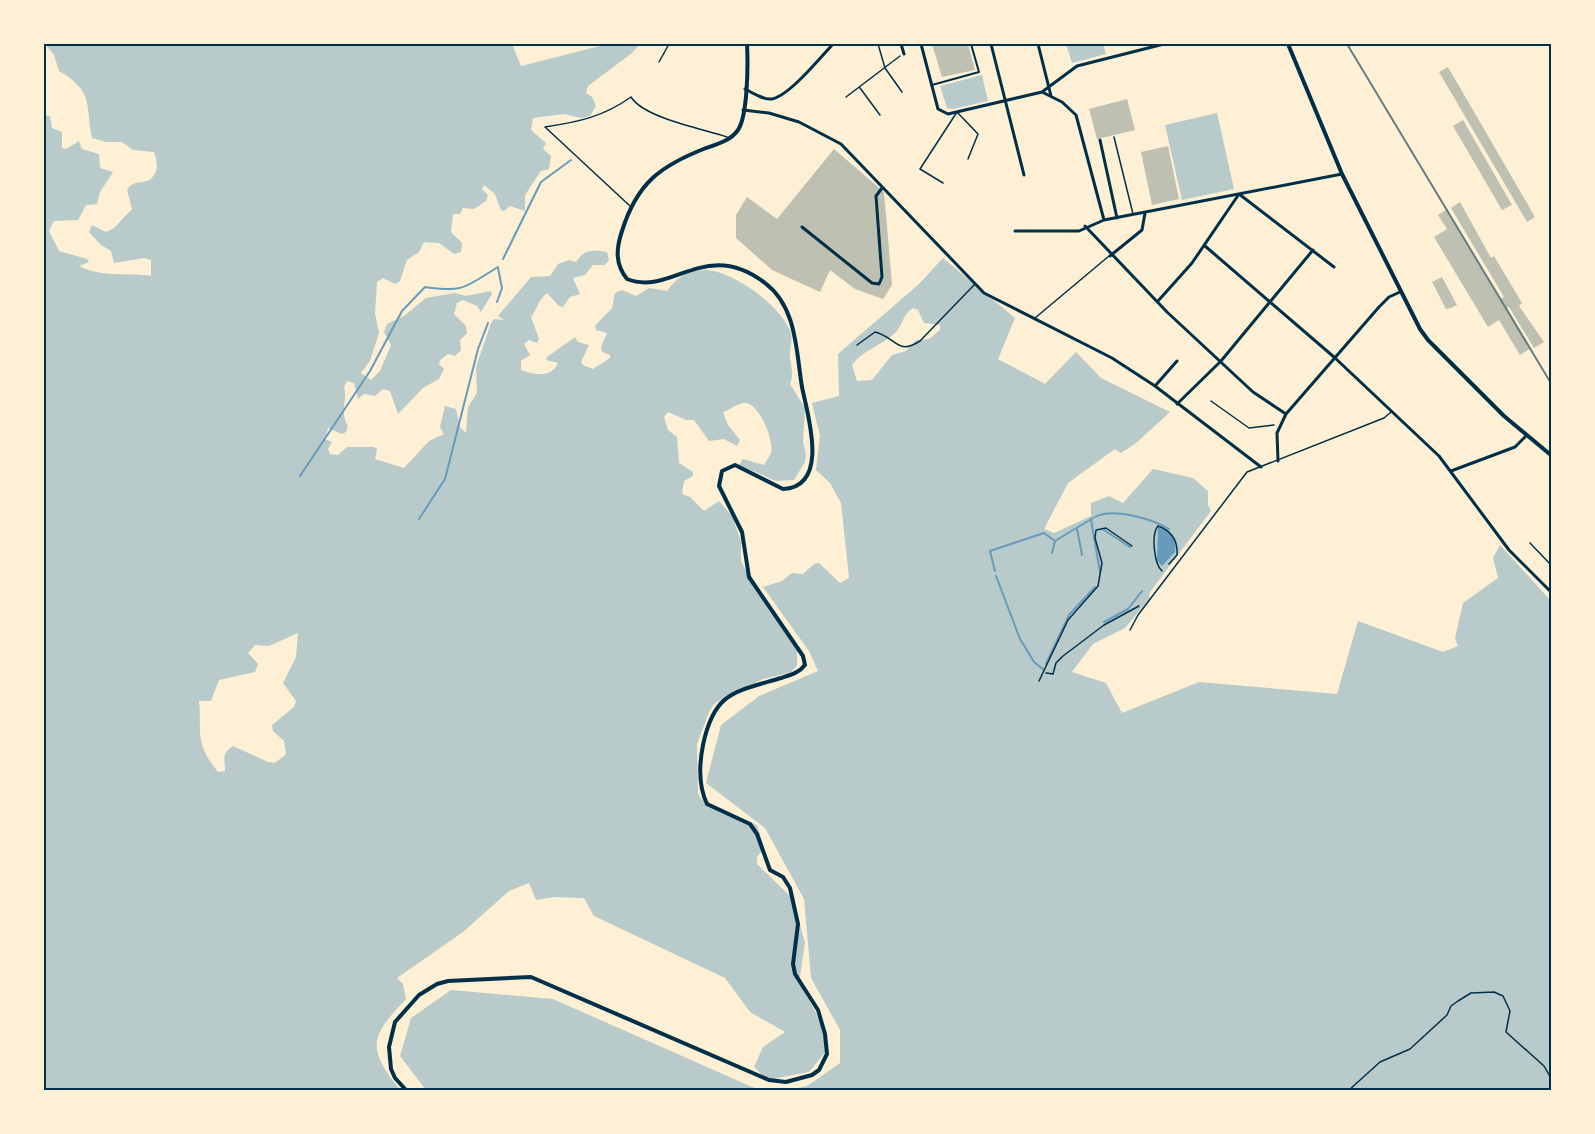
<svg xmlns="http://www.w3.org/2000/svg" width="1595" height="1134" viewBox="0 0 1595 1134" font-family="Mulish,sans-serif">
	<style>
		.green { fill: #b9caca; fill-rule: evenodd }
		.water { fill: #669bbc }
		.lines { fill: none; stroke-linecap: round; stroke-linejoin: round }
		.stream { stroke: #669bbc; stroke-width: 2 }
		.building { fill: #bec0b2 }
		.path { stroke: #003049; stroke-width: 1.5 }
		.service { stroke: #003049; stroke-width: 1.5 }
		.pedestrian { stroke: #003049; stroke-width: 2 }
		.minor { stroke: #003049; stroke-width: 3 }
		.tertiary { stroke: #003049; stroke-width: 4 }
		.rail { stroke: #657d81; stroke-width: 2 }
		.neatline { fill: none; stroke: #003049; stroke-width: 2 }
	</style>
	<rect width="100%" height="100%" fill="#fdf0d5"/>
	<path class="green" d="M45,44H512L521,66L608,44H640L632,53L588,86L586,93L592,97L596,106L590,116L581,118L564,114L533,118L531,130L546,143L543,149L551,156L549,169L541,171L525,195V211L510,206L504,211L501,210L495,194L484,185L482,189L488,195L486,201L474,209L463,208L460,214H453L451,232L462,243L461,252L454,254L439,243L424,242L419,252L407,260L400,281L395,284L383,278L377,282L375,314L379,333L370,361L361,373L371,380L380,371L391,345L384,332L387,324L404,316L426,298L455,293L466,296L491,291L492,294L481,312L477,306L463,300L457,303L454,314L466,326L467,333L460,340L461,350L455,356L448,354L440,360L439,364L444,369L439,379L423,388L398,414L390,391L383,389L375,396L364,394L358,399L354,383L347,381L344,387C348,401 339,412 348,426L346,432L342,434L328,428L325,439L332,442L328,449L330,454L338,455L347,447H374L377,449L375,459L404,468L429,441L444,434L440,427L445,406L456,409L460,427L466,433L468,407L477,393L476,367L491,323L494,319L504,320L498,316L531,277L550,276L558,264L569,260L576,262C584,249 594,250 607,252L609,260L605,265H593L585,275L573,278L580,294L570,297L563,307L559,306L547,293C539,299 537,309 531,317L539,339L537,343L529,340L524,344L530,355L521,361V370C534,375 552,378 558,363L546,360L547,357L575,337L578,342L589,345L581,362L583,365L593,369L610,358V355L602,352L601,347L607,333L596,330L595,326L612,308L615,293L622,290L636,296L649,288L667,291C677,277 689,270 706,270C734,271 784,308 791,334C793,340 789,350 790,357C791,366 794,375 790,384L805,408L803,441L806,455L805,462L794,480L776,481L739,465L743,459L764,465C766,461 770,456 771,453C774,440 760,405 746,403C738,402 730,410 723,412L728,425L740,440L737,446L724,439L709,441L694,420H686L668,412L664,417L668,430L677,437L679,463L693,472V476L684,481L682,494L690,497L704,511L719,501L732,516L741,541V561L758,594L784,626L797,651V666L790,673L763,679L715,703L709,712L697,744L698,793L701,799L757,825L764,848L757,857V864L793,899L805,943L799,983L815,1011L825,1036L827,1050L809,1072L767,1080L754,1067L763,1047L785,1032L750,1012L725,978L594,916L584,898L554,897L536,900L529,883L509,891L463,932L397,978L403,984L406,999C369,1038 367,1048 400,1090H50L44,1086V115L50,116L52,128L62,132V148L66,149L79,141L82,149L99,154L100,168L113,172L100,192L97,204L86,205L78,220L54,221L49,231L59,251L87,259L89,262L79,266C102,278 126,272 151,276V260L144,258L114,263L111,251L101,245L89,232L92,225L106,232L114,228L132,209L127,190C133,180 141,184 150,180C159,171 158,164 154,152L133,150L122,142H106L92,138C85,105 95,92 59,71L54,55ZM298,633L296,657L283,683L296,701L294,707L272,725L273,731L284,741L286,754L275,763L268,762L233,746C221,754 225,758 225,771L218,772C194,742 202,734 199,701H211L219,680L255,672L258,664L248,653L255,645L269,646Z
		M1066,44H1103L1106,54L1072,63Z
		M982,75L988,101L953,109L947,108L940,86Z
		M1217,113L1234,189L1182,200L1165,125Z
		M943,258L1015,318L998,359L1045,384L1076,352L1101,378L1170,412L1136,443L1121,453L1115,449L1068,483L1044,529L1054,533L1091,516V503L1109,496L1123,503L1153,469L1193,478L1208,491V505L1211,511L1150,592L1149,599L1125,628L1093,644L1072,672L1106,683L1122,713L1199,682L1337,694L1358,621L1443,652L1458,646L1455,638L1463,603L1498,578L1493,558L1500,545L1551,601V1090H787L807,1086L840,1063V1030L811,978L804,899L765,828L706,783L721,725L759,696L818,671L809,651L763,587L782,581L792,573L803,574L814,564L819,563L840,583L849,578L841,503L830,483L816,470L820,436L812,403L839,396L838,354L919,284ZM913,308L918,310L924,323L940,325V330L929,339L916,340L906,351L892,355L872,380L857,381L852,365C864,349 883,345 896,332C903,324 903,314 913,308Z
		M451,990L553,999L759,1090H426L400,1056L411,1018Z"/>
	<path class="water" d="M1158,527C1170,531 1177,539 1175,552L1162,566L1157,560Z"/>
	<g class="lines">
		<path class="stream" d="M503,259L541,182L571,160
			M497,302L502,288L498,268
			M300,476L370,371L402,311L425,287C465,293 465,287 498,267
			M1095,517C1113,507 1152,519 1169,529
			M419,519L445,479L478,349L488,323
			M1091,520L1100,572
			M1077,529L1082,555
			M1104,530L1130,547
			M1052,553L1055,541
			M995,571L990,551L1044,533L1055,541L1093,518
			M996,576L1020,639L1034,662L1044,670
			M1104,622L1128,609L1142,591
			M1046,664L1069,615L1095,587"/>
	</g>
	<path class="building" d="M932,44H968L975,70L942,77Z
		M1448,67L1535,217L1527,222L1439,72Z
		M1127,99L1135,130L1097,139L1089,109Z
		M1463,120L1512,205L1502,210L1453,126Z
		M1168,146L1179,199L1152,205L1141,152Z
		M834,149L884,192L892,285L883,299L855,289L830,270L820,292L772,270L736,238V215L747,197L777,219Z
		M1460,202L1491,258L1494,256L1522,303L1519,306L1544,342L1534,348L1509,307L1507,308L1531,348L1520,355L1499,320L1488,327L1434,237L1447,229L1438,215L1447,209L1500,299L1504,297L1451,208Z
		M1442,277L1457,305L1451,308L1446,309L1432,282Z"/>
	<g class="lines">
		<path class="path" d="M878,44L885,68L902,92
			M860,88L880,115
			M846,97L900,56
			M1211,401L1249,428L1274,425
			M1530,543L1552,566
			M1162,571C1154,564 1151,534 1158,526C1172,531 1178,540 1177,555L1169,564
			M1046,673L1053,674L1056,663L1063,656L1104,625L1139,606
			M1039,681L1068,620L1098,586L1102,563L1095,538L1096,530L1106,528L1132,546
			M1349,1090L1380,1062L1410,1049L1447,1015L1451,1006L1458,1001L1471,993L1494,992L1503,996L1510,1011L1506,1032L1544,1066L1552,1080"/>
		<path class="service" d="M659,62L669,44
			M1114,137L1133,214
			M943,183L920,169L957,112L978,134L968,159
			M630,206L545,127C578,122 603,117 631,97C644,118 703,129 727,137
			M1035,318L1109,256
			M857,345L875,332C896,337 897,356 920,341L975,284
			M1130,630L1138,615L1247,472L1384,418L1391,412"/>
		<path class="pedestrian" d="M932,85L979,72L971,44"/>
		<path class="minor" d="M901,44L904,54
			M921,44L938,109L948,114L1042,92L1062,102L1076,115L1104,220
			M991,44L1024,175
			M1038,44L1051,96
			M745,89C753,93 763,100 772,99C789,96 821,57 833,44
			M1042,92L1077,66L1164,44
			M743,110L769,113L799,122L841,144L984,293L1112,358L1155,386L1261,467
			M1100,140L1117,218
			M1085,226L1167,312L1253,392L1286,414
			M802,227L872,283L879,284L882,277L876,196L882,188
			M1015,231H1079L1104,220L1342,174
			M1205,246L1334,357L1439,456L1509,550L1552,593
			M1110,256L1142,230L1145,213
			M1158,301L1192,263L1239,194L1334,267
			M1155,386L1177,361
			M1177,404L1221,361L1313,250
			M1278,461L1277,433L1286,414L1379,307L1389,297L1400,292
			M1451,471L1515,447L1527,435"/>
		<path class="tertiary" d="M1288,44L1342,174L1420,329L1428,340L1504,416L1552,456
			M406,1090L395,1078L391,1069L389,1047L395,1022L419,995L437,984L448,981L531,977L769,1080L786,1082L812,1075L819,1070L827,1054L825,1034L818,1010L795,974L793,964L798,924L790,888L783,877L770,870L757,834L750,824L707,804C698,785 699,765 703,745C714,692 734,692 781,678C790,675 799,673 805,665L803,656L749,577L742,532L719,486L722,471L735,465L783,489C831,487 807,413 802,387C796,351 797,307 765,283C705,237 672,297 627,279C615,264 616,249 622,231C637,183 660,166 706,148C718,144 730,141 738,130C748,115 748,63 747,44"/>
		<path class="rail" d="M1347,44L1552,385"/>
	</g>
	<rect width="1595" height="1134" fill="none" stroke="#fdf0d5" stroke-width="90"/>
	<rect x="45" y="45" width="1505" height="1044" class="neatline"/>
</svg>
